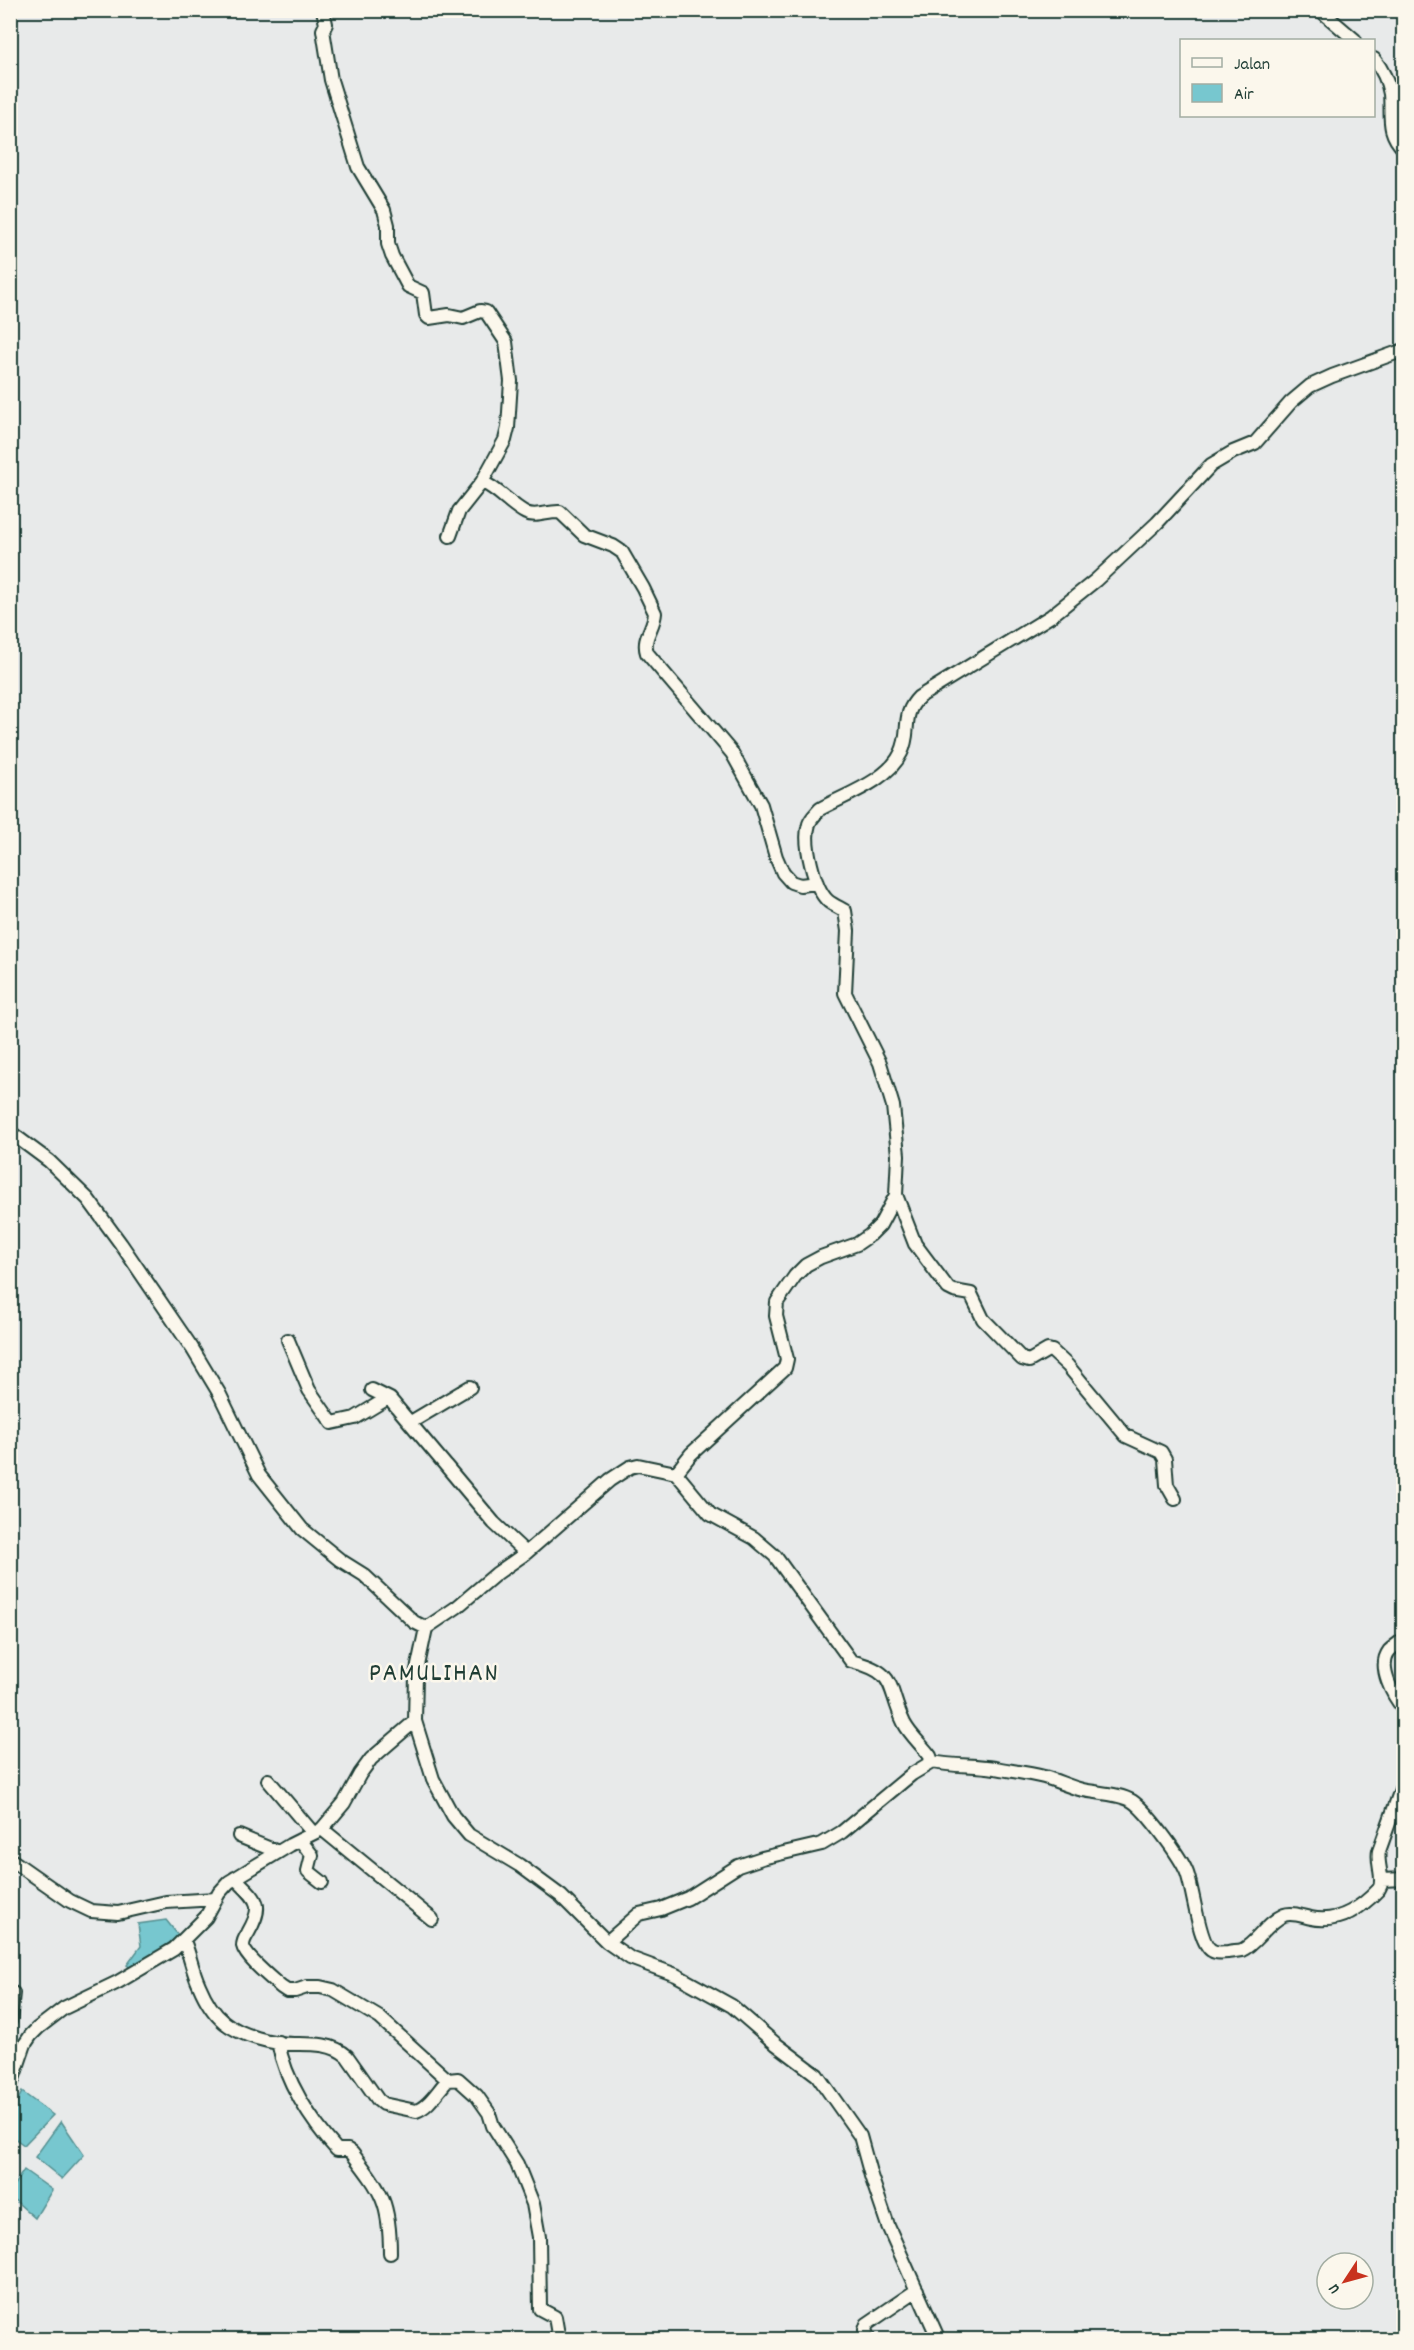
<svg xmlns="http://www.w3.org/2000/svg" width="1414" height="2350" viewBox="0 0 1414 2350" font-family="Dekko,sans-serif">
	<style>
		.water { fill: #77c7cf; stroke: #549091; stroke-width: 1.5 }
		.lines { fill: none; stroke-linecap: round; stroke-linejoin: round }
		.street-casing { stroke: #1f3d34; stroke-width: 16 }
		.street { stroke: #fbf7ec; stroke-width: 12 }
		.labels { text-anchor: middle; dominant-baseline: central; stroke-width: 5; stroke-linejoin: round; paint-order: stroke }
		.quarter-label { font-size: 27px; letter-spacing: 1.5px; fill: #1f3d34; stroke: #fbf7ec }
	</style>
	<rect width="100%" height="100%" fill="#e8eaea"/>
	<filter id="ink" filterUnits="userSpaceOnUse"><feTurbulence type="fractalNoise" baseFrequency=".0167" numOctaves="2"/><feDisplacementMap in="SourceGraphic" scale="12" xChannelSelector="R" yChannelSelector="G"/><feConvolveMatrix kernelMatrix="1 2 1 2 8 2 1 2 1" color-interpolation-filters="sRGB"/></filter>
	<g filter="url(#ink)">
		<path class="water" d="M166,1920L179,1936L132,1969L127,1965L141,1946L138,1924Z
			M22,2092L53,2115L24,2145L10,2135L11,2114Z
			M61,2121L84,2155L62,2179L35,2157Z
			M24,2170L52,2190L35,2218L11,2197V2189Z"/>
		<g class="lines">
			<defs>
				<path id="street" d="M323,10L326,24L323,30L331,80L358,167L384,210L388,225V244L392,256L408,286L423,293L426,315L429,318L449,315L463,318L480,311L486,312L506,342L511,381L508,428L505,440L482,482C499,489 510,505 526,513C536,518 548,511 560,512L584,535L613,546L622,552L643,588L655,613C654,628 642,638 647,653L732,753L761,805L776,857L783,873L791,882L800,885L817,883
					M1320,10L1355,40
					M1374,59C1382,69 1388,82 1390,94C1392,116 1386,132 1404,149
					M450,536L459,511L482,482
					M10,1132L49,1161L88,1199L121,1244L192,1348L219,1393L259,1475L302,1529L340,1560L364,1575L414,1622L426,1628
					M896,1195L915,1244L948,1288L954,1291L971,1294L983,1319L1022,1359L1029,1361L1048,1350L1052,1351L1068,1366L1126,1436L1161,1452L1165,1459L1167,1485L1175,1499
					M288,1340L309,1390L332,1423L355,1418L388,1398
					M372,1390L390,1399L494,1523L526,1553
					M411,1422L470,1387
					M676,1473L710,1514L754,1538L775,1556L851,1661C899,1673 886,1686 904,1723C910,1735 922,1745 930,1756L932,1762
					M1404,1639C1399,1643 1393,1647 1389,1651C1377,1667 1393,1696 1404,1709
					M415,1721L433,1779L453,1816L469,1835L519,1865L561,1896L607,1942L630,1958L676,1975L732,2006L776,2044L817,2075L860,2136L871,2176L888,2226L939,2340
					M268,1780L313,1833
					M322,1829L432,1919
					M239,1836L278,1852
					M300,1840L312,1855L308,1871L322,1882
					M10,1859L70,1901L91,1911L118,1913L166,1902L216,1899
					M235,1878C257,1900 265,1903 248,1933C246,1936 243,1941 243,1946C245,1957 272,1979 281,1987L287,1991H295L307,1987H320L333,1990L380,2018L448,2080L458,2079L477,2096L489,2113L493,2126L517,2164L533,2204L539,2237L540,2309L555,2317L559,2340
					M1382,1880L1404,1879
					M184,1941C190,1955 192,1970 199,1985C204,1997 213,2013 224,2022C241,2036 273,2044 294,2044C312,2044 332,2043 347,2056L378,2100L383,2104L416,2111C429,2107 438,2090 448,2080
					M607,1942L639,1914L661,1909L688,1898L738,1866L762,1858L822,1844L842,1832L912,1774L932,1762C953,1766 974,1765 995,1768C1011,1771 1028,1773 1044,1777C1058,1781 1070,1787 1083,1790C1097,1793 1121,1794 1132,1801C1146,1810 1181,1857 1187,1873C1193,1889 1199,1943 1211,1950C1216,1954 1222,1952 1228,1952C1232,1951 1238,1951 1242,1950C1256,1944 1266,1923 1284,1915C1292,1912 1302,1916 1311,1918C1338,1924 1360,1909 1378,1890C1386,1882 1376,1863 1379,1851L1404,1781
					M10,2022L13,1993
					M278,2042C285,2081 311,2121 337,2150H348L352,2153C382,2192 390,2203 390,2253
					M10,2088L25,2044L31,2035L38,2028L64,2008L118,1982L174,1949L206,1917L219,1893L229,1882L290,1845L322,1829L344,1803L360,1774L371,1759L415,1721L416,1675L426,1628L457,1607L496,1574L526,1553L610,1480L630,1467L638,1465L676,1473L691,1454L785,1368L787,1359L776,1316L777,1302L795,1276L806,1265L821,1257L857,1244L870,1235L880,1225L896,1195L898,1155L893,1106L880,1063L845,993L848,931L845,911C840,908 833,905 828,901C814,888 803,842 809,824C811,818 816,814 820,809C845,795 888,781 901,753C912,731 900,716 919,697L1051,616L1096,580L1157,523L1211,465L1233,452L1255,443L1291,402L1310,386L1332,376L1404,350
					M869,2340L865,2330L867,2324L917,2290"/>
			</defs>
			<use href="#street" class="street-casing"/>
			<use href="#street" class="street"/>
		</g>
	</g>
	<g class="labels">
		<g class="quarter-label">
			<text x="434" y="1674">PAMULIHAN</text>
		</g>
	</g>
	<rect width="1414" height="2350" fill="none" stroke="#fbf7ec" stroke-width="36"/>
	<rect x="18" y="18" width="1378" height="2314" fill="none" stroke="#1f3d34" stroke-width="2" filter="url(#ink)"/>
	<rect x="1180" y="39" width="195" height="78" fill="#fbf7ec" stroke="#a3ada2" stroke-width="1.5"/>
	<rect x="1192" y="58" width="30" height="9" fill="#fbf7ec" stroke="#a3ada2" stroke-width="1.5"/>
	<text x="1234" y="69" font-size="18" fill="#1f3d34">Jalan</text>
	<rect x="1192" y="84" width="30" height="18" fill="#77c7cf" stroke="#a3ada2" stroke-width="1.5"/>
	<text x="1234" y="99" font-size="18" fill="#1f3d34">Air</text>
	<g transform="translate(1345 2281) rotate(234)"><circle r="28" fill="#fbf7ec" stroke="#a3ada2" stroke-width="1.5"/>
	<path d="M0-4.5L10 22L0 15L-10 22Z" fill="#c8321e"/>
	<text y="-9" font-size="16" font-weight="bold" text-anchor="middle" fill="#1f3d34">U</text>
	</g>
</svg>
